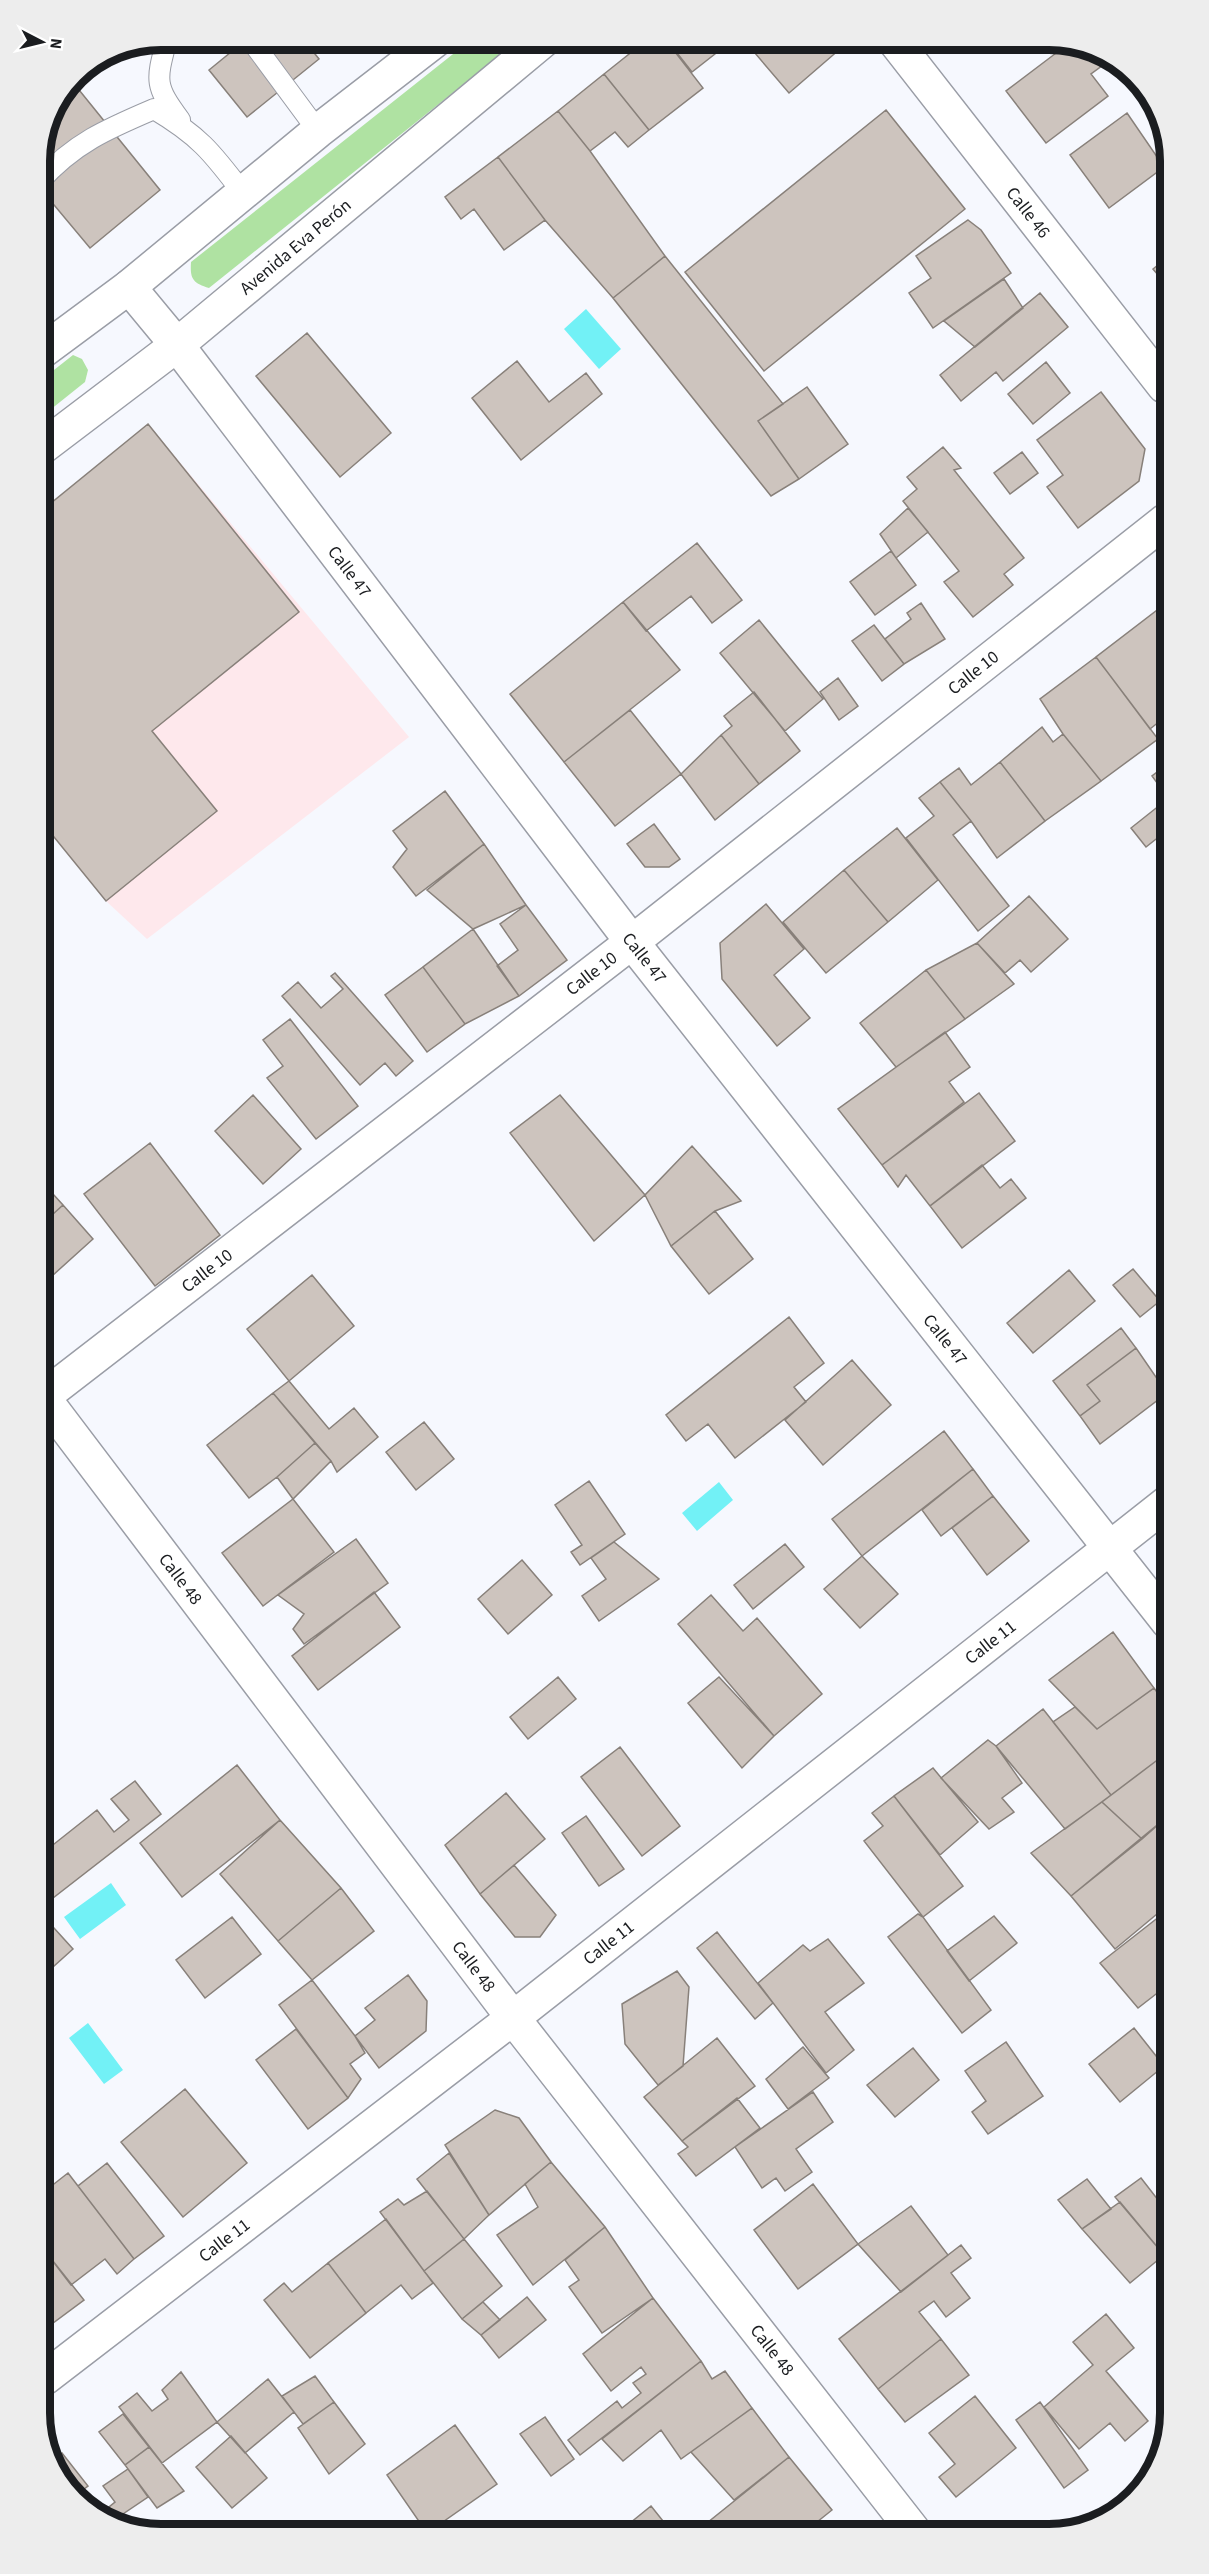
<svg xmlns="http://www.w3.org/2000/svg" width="1209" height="2574" viewBox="0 0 1209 2574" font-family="'Source Sans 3',sans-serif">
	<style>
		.industrial { fill: #fee8ec }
		.green { fill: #afe2a2 }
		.water { fill: #72f1f6 }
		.building { fill: #cdc4be; stroke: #88807a; stroke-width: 1.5 }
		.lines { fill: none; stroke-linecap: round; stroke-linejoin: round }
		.service-casing { stroke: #9a9da6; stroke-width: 22 }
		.minor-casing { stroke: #9a9da6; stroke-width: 36 }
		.secondary-casing { stroke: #9a9da6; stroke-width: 36 }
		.service { stroke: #fff; stroke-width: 20 }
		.minor { stroke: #fff; stroke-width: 33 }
		.secondary { stroke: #fff; stroke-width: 33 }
		.labels { text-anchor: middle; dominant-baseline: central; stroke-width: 4.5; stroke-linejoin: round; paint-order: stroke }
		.street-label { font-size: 18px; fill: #1b1d20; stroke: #fff }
		.rim { fill: none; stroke: #1b1d20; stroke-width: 8 }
	</style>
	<rect width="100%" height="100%" fill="#f6f8fe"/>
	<path class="industrial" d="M148,424L409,737L147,939L106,901L41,821L40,512Z"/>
	<path class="green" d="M472,39H520L209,288C192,283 190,278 191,262Z
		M73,355L82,359L88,370L85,382L40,418V381Z"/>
	<path class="water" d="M586,309L621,349L599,369L564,329Z
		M719,1482L733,1500L697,1531L682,1513Z
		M111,1883L126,1905L80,1939L64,1917Z
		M88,2023L123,2070L104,2084L69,2038Z"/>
	<path class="building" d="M247,39H303L319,59L247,117L209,70Z
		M648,39H665L703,88L649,130L604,74Z
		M666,39H734L692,72Z
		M743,39H831L840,49L789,93Z
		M1068,44L1110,60L1091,74L1108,96L1046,143L1006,91Z
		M604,74L649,130L628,147L615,132L590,151L558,111Z
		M71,80L160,190L90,248L39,187V153L51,107Z
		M886,110L965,209L764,371L685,272Z
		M558,111L590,151L665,256L613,298L545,220L498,157Z
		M1127,113L1164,167L1109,208L1070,155Z
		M498,157L545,220L504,250L474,209L461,219L445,197Z
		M968,220L981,230L1011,273L933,328L909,293L931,278L916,256Z
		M665,256L783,404L758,421L799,479L771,496L613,298Z
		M1164,260V282L1153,269Z
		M1004,279L1023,308L975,347L944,321Z
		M1040,293L1068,327L1003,381L996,372L961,401L940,375Z
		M307,333L391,433L340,477L256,376Z
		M517,361L549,402L586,373L602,394L521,460L472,398Z
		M1046,362L1070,393L1033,424L1008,394Z
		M807,387L848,444L799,479L758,421Z
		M1101,392L1145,449L1139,481L1078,528L1047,487L1063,475L1037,440Z
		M148,424L299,612L152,731L217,811L106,901L41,821L40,512Z
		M943,447L961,468L954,470L1024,558L1004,574L1013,585L973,617L944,582L959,571L903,501L917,489L907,477Z
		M1022,452L1038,473L1010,494L994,473Z
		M908,508L928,532L896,558L880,534Z
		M697,543L742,600L712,623L691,596L646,631L623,602Z
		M891,551L916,585L875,615L850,582Z
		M623,602L680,670L564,762L510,694Z
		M921,603L945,639L904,664L885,639L911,619L907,613Z
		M1165,604V717L1150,729L1096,657Z
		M759,620L823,699L785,731L720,653Z
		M874,625L904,664L882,681L852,641Z
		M1096,657L1158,739L1101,781L1063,734L1040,699Z
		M838,678L858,706L839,720L820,692Z
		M754,692L800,751L759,784L721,735L732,726L724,716Z
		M630,710L681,774L615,826L564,762Z
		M1042,727L1053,742L1063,734L1101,781L1045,821L1000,762Z
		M721,735L759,784L715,820L681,774Z
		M1000,762L1045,821L997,858L971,821L940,782L959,768L971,785Z
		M1165,766V794L1152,776Z
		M940,782L971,821L953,835L1009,906L978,931L906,838L934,816L919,798Z
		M445,791L484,844L416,896L393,867L407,849L393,831Z
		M1165,801V832L1146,847L1131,828Z
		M654,824L680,859L669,867H645L627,844Z
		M897,828L938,880L888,922L844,870Z
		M484,844L526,905L473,929L427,890Z
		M844,870L888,922L826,973L783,922Z
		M1029,896L1068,939L1031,972L1020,960L1005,973L977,943Z
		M766,904L804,949L774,975L810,1018L777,1046L722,979L720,943Z
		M526,905L567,960L519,996L497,966L518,950L500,924Z
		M473,929L519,996L465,1024L423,967Z
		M977,943L1014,984L965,1019L926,970Z
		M423,967L465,1024L427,1052L385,995Z
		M926,970L965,1019L896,1067L860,1023Z
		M335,973L413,1061L396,1076L385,1063L360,1085L282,996L298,982L321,1008L343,989L331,976Z
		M290,1019L358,1106L316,1139L267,1078L283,1066L263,1040Z
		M945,1032L970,1067L949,1082L964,1102L882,1165L838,1109Z
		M979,1093L1015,1141L930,1206L906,1175L898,1187L882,1165Z
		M253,1095L301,1149L263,1184L215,1131Z
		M560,1095L645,1195L594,1241L510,1133Z
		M150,1143L220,1235L155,1286L84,1194Z
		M692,1146L741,1201L715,1211L671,1246L645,1195Z
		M982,1165L1000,1188L1011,1179L1026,1198L962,1248L930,1206Z
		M42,1182L63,1205L42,1224Z
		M63,1205L93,1239L42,1285V1224Z
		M715,1211L753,1259L709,1294L671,1246Z
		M1133,1269L1160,1301L1140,1317L1113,1285Z
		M1069,1270L1095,1301L1033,1353L1007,1323Z
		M312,1275L354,1326L289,1381L247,1329Z
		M789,1317L824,1363L794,1387L806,1402L735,1458L708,1424L686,1441L666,1415Z
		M1121,1328L1136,1348L1087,1385L1100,1401L1080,1416L1053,1381Z
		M1136,1348L1167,1393L1100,1444L1080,1416L1100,1401L1087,1385Z
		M852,1360L891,1405L823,1465L785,1420Z
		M289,1381L329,1429L354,1408L378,1437L337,1472L331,1461L273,1393Z
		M273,1393L315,1443L277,1477L249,1498L207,1445Z
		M424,1422L454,1459L416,1490L386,1452Z
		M944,1431L973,1469L862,1556L832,1519Z
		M315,1443L331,1461L293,1499L277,1477Z
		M973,1469L993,1496L941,1536L922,1510Z
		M589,1481L625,1534L580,1565L571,1552L582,1545L555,1505Z
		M993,1496L1029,1541L987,1575L952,1528Z
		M293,1499L334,1552L263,1606L222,1553Z
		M356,1539L388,1583L304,1644L293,1629L304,1614L278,1595Z
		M614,1542L659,1579L599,1621L582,1596L606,1579L591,1558Z
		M785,1544L804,1567L753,1609L734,1585Z
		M862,1556L898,1594L860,1628L824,1589Z
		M522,1560L552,1595L508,1634L478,1599Z
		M374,1592L400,1627L318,1690L292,1656Z
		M711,1595L743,1631L757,1618L822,1694L774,1736L678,1624Z
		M1113,1632L1154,1688L1097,1729L1049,1680Z
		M558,1677L576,1699L528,1739L510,1717Z
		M719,1677L774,1736L742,1768L688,1703Z
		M1154,1688L1168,1707V1752L1111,1795L1053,1722L1075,1707L1097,1729Z
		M1043,1709L1111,1795L1065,1829L996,1746Z
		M988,1740L996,1746L1022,1783L1002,1798L1014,1812L989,1829L941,1778Z
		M620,1747L680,1826L642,1856L581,1777Z
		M1168,1752V1816L1142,1839L1102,1802Z
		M237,1765L280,1820L182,1897L140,1843Z
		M933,1768L978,1822L940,1855L894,1796Z
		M135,1781L161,1814L44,1905V1852L97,1810L114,1832L129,1820L111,1799Z
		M506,1793L545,1839L480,1894L445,1845Z
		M894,1796L963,1886L923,1917L864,1841L883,1826L872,1813Z
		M1102,1802L1142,1839L1071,1896L1031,1853Z
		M586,1816L624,1869L599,1886L562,1833Z
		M1168,1816L1169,1904L1115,1949L1071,1896Z
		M280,1820L341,1888L278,1941L220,1874Z
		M514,1865L556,1915L540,1937H515L480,1894Z
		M341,1888L374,1931L312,1980L278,1941Z
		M1169,1909V1984L1138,2008L1100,1963Z
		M918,1914L923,1917L991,2010L962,2033L888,1937Z
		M994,1916L1017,1943L969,1981L947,1951Z
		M44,1917L73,1949L44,1975Z
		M232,1917L261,1954L205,1998L176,1960Z
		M717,1932L773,2003L755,2019L697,1948Z
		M828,1939L864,1983L825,2012L854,2050L826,2073L758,1983L803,1945L810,1951Z
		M677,1971L689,1987L683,2066L658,2085L625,2044L622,2004Z
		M408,1975L427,2001L426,2031L379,2068L355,2036L375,2020L365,2008Z
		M312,1980L355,2036L365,2053L350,2064L361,2079L348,2098L279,2005Z
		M1134,2028L1164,2066L1120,2102L1089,2064Z
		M296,2029L348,2098L308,2129L256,2060Z
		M717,2038L755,2086L682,2141L644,2097Z
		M1006,2042L1043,2096L988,2134L972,2112L986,2101L965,2071Z
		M803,2047L829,2078L788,2109L766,2079Z
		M913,2048L939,2080L895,2117L867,2085Z
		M185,2089L247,2163L183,2217L121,2142Z
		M813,2092L833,2122L796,2149L812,2172L785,2191L776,2178L762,2188L735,2147Z
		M737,2098L760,2128L696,2176L678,2154L688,2147L682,2141Z
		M495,2110L519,2118L551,2162L489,2215L445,2145Z
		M449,2153L489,2215L464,2239L417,2179Z
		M551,2162L605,2227L533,2285L497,2235L538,2207L525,2184Z
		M107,2163L164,2236L134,2259L78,2186Z
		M68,2173L134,2259L117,2274L105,2259L71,2285L45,2251V2191Z
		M1141,2178L1169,2214L1170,2251L1164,2255L1115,2197Z
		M1087,2179L1111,2209L1082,2229L1058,2200Z
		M813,2184L858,2244L798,2289L754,2230Z
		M427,2191L464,2239L424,2271L380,2212L398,2199L404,2205Z
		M1120,2202L1164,2255L1130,2283L1082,2229Z
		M911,2206L948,2255L901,2292L858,2244Z
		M386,2219L433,2283L412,2299L401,2285L366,2313L328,2263Z
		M605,2227L653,2298L602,2333L569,2287L579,2280L565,2260Z
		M464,2239L502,2286L462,2319L424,2271Z
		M961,2245L971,2258L951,2273L970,2298L946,2317L934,2301L919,2312L941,2339L878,2389L839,2339Z
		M45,2251L84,2300L45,2329Z
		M328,2263L366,2313L310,2358L264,2300L284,2283L292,2292Z
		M527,2297L546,2320L499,2358L481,2335Z
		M653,2298L701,2361L580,2455L568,2440L617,2401L622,2408L641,2393L633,2383L646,2374L641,2367L611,2391L583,2354Z
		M483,2302L500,2320L481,2335L462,2319Z
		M1106,2314L1134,2348L1106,2371L1148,2421L1125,2441L1110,2423L1079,2449L1044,2407L1093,2365L1073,2342Z
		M941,2339L969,2375L905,2422L878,2389Z
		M701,2361L712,2379L725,2371L752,2408L681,2459L661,2430L623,2461L602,2439Z
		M181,2372L217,2422L162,2463L119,2407L137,2393L152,2411L168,2399L162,2390Z
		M315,2376L334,2402L303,2424L282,2396Z
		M268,2379L294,2412L245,2453L217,2422Z
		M975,2396L1016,2448L956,2497L939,2477L955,2464L929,2433Z
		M334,2402L365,2444L329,2474L298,2428Z
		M1040,2402L1088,2470L1064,2488L1016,2420Z
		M752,2408L789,2457L734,2500L691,2452Z
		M123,2414L149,2447L125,2465L99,2432Z
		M545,2417L574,2459L551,2476L520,2434Z
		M455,2425L497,2484L427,2533L387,2475Z
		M231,2436L267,2478L232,2508L196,2467Z
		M149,2447L184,2491L157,2508L125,2465Z
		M62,2453L88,2486L76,2495L50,2460Z
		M789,2457L832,2510L807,2530L697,2531Z
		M128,2469L148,2497L114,2520L99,2515L115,2502L103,2486Z
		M651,2506L671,2531L619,2532Z"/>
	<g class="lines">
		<defs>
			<path id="service" d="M167,39C156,81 154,85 180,120
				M250,39L318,131
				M39,182C74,143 107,129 154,109C198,135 212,152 242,192"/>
			<g id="minor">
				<path id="s1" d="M893,39L1164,386"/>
				<path id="s2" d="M129,287L177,345L632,942L1168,1622"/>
				<path id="s3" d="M43,1397L513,2018L913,2530"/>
				<path id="s4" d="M43,1397L632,942L1165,521"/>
				<path id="s5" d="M45,2378L513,2018L1167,1503"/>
			</g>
			<g id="secondary">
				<path d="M40,353L129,287L318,131L437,39"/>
				<path id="s6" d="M40,449L177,345L545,39"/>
			</g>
		</defs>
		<use href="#service" class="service-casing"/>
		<use href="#minor" class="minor-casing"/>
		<use href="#secondary" class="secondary-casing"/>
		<use href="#service" class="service"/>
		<use href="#minor" class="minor"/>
		<use href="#secondary" class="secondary"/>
	</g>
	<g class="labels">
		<g class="street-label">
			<text stroke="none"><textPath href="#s1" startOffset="220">Calle 46</textPath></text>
			<text stroke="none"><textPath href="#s6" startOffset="326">Avenida Eva Perón</textPath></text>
			<text stroke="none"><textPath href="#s2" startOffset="360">Calle 47</textPath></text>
			<text stroke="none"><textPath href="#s4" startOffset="1179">Calle 10</textPath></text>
			<text stroke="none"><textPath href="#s2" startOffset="846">Calle 47</textPath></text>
			<text stroke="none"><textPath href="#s4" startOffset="693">Calle 10</textPath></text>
			<text stroke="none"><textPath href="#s4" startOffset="207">Calle 10</textPath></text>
			<text stroke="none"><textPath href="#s2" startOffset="1332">Calle 47</textPath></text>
			<text stroke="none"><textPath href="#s3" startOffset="228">Calle 48</textPath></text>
			<text stroke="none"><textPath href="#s5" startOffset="1198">Calle 11</textPath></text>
			<text stroke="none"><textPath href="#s5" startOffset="712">Calle 11</textPath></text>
			<text stroke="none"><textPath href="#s3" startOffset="714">Calle 48</textPath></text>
			<text stroke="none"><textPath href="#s5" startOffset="226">Calle 11</textPath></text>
			<text stroke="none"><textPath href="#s3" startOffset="1200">Calle 48</textPath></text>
		</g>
	</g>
	<path d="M0 0H1209V2574H0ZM161 50H1049A111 111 0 0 1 1160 161V2413A111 111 0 0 1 1049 2524H161A111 111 0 0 1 50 2413V161A111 111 0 0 1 161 50Z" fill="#ededed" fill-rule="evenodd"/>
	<path class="rim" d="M161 50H1049A111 111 0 0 1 1160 161V2413A111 111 0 0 1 1049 2524H161A111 111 0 0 1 50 2413V161A111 111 0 0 1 161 50Z"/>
	<g transform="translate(42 42) rotate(97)" stroke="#ffffff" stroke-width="4.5" paint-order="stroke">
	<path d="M0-4.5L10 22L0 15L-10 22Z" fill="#1b1d20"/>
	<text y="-9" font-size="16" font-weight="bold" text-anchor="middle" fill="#1b1d20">N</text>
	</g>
</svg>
